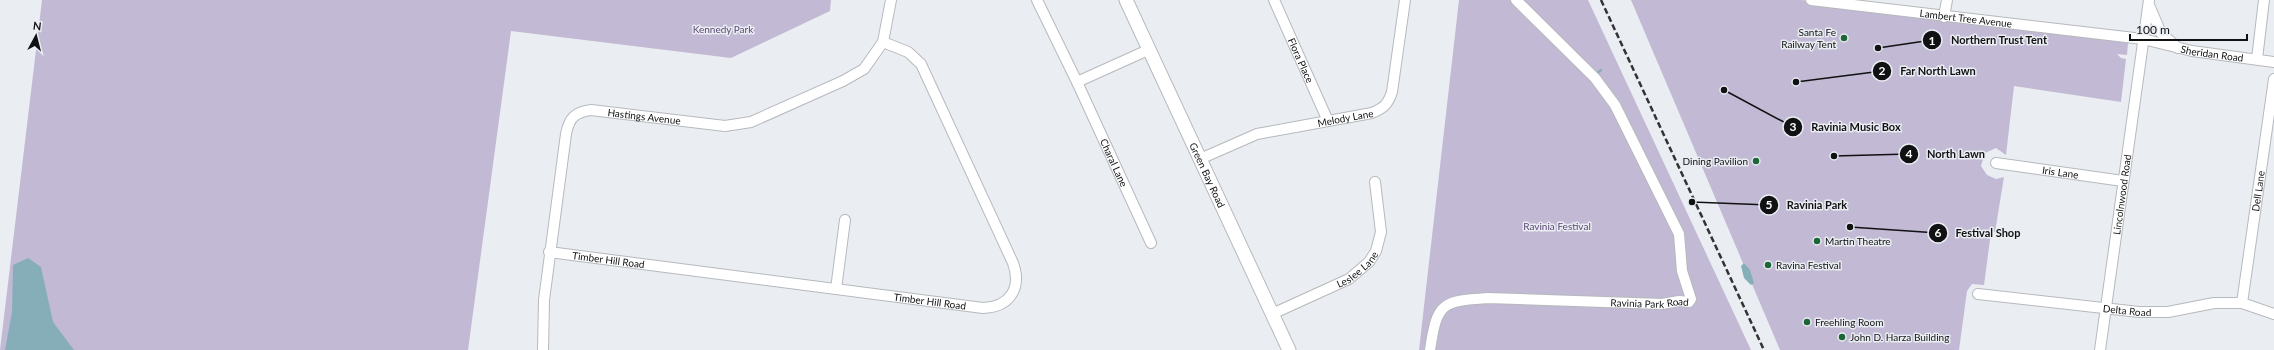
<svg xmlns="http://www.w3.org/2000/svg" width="2274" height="350" viewBox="0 0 2274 350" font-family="Lato,sans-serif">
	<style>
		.green { fill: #c2b9d4 }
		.water { fill: #85aeb9 }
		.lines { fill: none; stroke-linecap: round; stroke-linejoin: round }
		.stream { stroke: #85aeb9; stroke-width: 2.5 }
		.minor-casing { stroke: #b6b9bd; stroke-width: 12 }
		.major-casing { stroke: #b6b9bd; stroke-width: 15 }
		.minor { stroke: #fff; stroke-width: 10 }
		.major { stroke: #fff; stroke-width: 13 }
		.rail { stroke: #323335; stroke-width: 2.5; stroke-dasharray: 6 3; stroke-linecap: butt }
		.poi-dot { fill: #1a6635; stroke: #eaedf2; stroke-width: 1.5 }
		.labels { text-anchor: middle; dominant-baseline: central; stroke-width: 3; stroke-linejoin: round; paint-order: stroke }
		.street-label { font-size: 10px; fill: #101113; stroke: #eaedf2 }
		.park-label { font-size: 10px; fill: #594775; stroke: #eaedf2 }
		.poi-label { font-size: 10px; fill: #101113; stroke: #eaedf2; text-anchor: start }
		.leader { fill: none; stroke: #101113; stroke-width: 1.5 }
		.callout-dot { fill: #101113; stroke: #eaedf2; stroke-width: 1.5 }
		.mark-label { font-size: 12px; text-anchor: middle; font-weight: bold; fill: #fff }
		.callout-label { font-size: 11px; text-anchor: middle; font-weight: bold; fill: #101113; stroke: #eaedf2; stroke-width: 3; stroke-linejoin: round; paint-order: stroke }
	</style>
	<rect width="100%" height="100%" fill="#eaedf2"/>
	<path class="green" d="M42,0H831L830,11L731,58L511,31L468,350H0Z
		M1459,0H1588L1751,350H1419Z
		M1631,0H1802L2128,43L2127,55L2117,54L2121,58L2126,59L2121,102L2014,86L2006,155L1996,148L1985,153L1981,166L1987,175L1996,179L2004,177L1995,232H1991L1984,285L1972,284L1967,291L1959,350H1780Z"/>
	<path class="water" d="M28,258L41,267L53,322L74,350H5L12,312L13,265Z
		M1744,263L1750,270L1754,283L1751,285L1744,278L1741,266Z"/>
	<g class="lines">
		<path class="stream" d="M1596,74L1601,70"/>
		<defs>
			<g id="minor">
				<path id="s1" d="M1037,0L1077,82L1151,243"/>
				<path id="s2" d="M1274,0L1328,121"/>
				<path id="s3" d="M1811,0L2143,39L2192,51L2274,62"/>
				<path d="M2149,5L2161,33L2178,48"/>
				<path d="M1944,17L1947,0"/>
				<path d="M2257,59L2264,0"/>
				<path d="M1077,82L1148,50"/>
				<path id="s4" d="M1200,159L1257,134L1372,113C1384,108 1388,104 1392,92L1405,0"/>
				<path id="s5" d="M1996,163L2123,181"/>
				<path id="s6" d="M549,252L983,308C1010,307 1022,288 1013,263L921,64L908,52L883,42"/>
				<path d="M836,289L845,220"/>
				<path id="s7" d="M1978,294L2139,312H2168L2214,303H2242L2274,314"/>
				<path id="s8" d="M2242,303L2274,79"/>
				<path id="s9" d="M1272,314L1349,279L1369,262L1376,251L1381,232L1375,182"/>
				<path id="s10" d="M543,350L544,300L566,134C569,118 575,112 591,110L725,126L751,122L843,81L864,69L883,42L891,0"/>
				<path id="s11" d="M1430,350C1437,303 1441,301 1488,298L1662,304L1679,301L1689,302L1691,299L1682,271L1679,234L1615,105L1595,78L1516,0"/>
				<path id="s12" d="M2100,350L2149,0"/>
			</g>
			<g id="major">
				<path id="s13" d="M1126,0L1289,350"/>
			</g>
		</defs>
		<use href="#minor" class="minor-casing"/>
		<use href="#major" class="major-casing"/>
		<use href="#minor" class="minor"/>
		<use href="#major" class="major"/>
		<path class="rail" d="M1601,0L1764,350"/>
	</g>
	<g class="poi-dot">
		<circle cx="1844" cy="38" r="4"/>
		<circle cx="1756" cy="161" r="4"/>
		<circle cx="1817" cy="241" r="4"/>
		<circle cx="1768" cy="265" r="4"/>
		<circle cx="1807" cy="322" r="4"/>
		<circle cx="1842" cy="337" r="4"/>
	</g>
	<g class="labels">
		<g class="street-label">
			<text stroke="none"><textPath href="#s3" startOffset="156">Lambert Tree Avenue</textPath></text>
			<text stroke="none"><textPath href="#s3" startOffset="405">Sheridan Road</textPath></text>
			<text stroke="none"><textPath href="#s2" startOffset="66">Flora Place</textPath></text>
			<text stroke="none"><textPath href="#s10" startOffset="309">Hastings Avenue</textPath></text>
			<text stroke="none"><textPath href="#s4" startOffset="152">Melody Lane</textPath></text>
			<text stroke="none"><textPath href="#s1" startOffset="180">Charal Lane</textPath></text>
			<text stroke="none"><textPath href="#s5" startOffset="65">Iris Lane</textPath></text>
			<text stroke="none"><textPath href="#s13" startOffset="193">Green Bay Road</textPath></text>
			<text stroke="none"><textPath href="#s8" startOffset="113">Dell Lane</textPath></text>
			<text stroke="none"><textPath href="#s12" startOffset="157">Lincolnwood Road</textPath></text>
			<text stroke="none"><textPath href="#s6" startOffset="60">Timber Hill Road</textPath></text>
			<text stroke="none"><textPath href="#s9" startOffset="97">Leslee Lane</textPath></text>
			<text stroke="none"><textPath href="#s11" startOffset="253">Ravinia Park Road</textPath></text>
			<text stroke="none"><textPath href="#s6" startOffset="384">Timber Hill Road</textPath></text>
			<text stroke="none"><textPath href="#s7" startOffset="150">Delta Road</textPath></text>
		</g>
		<g class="park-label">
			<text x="723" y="29">Kennedy Park</text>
			<text x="1557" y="226">Ravinia Festival</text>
		</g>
		<g class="poi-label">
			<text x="1836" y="32" text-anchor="end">Santa Fe<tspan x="1836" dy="12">Railway Tent</tspan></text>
			<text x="1748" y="161" text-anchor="end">Dining Pavilion</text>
			<text x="1825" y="241">Martin Theatre</text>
			<text x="1776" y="265">Ravina Festival</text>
			<text x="1815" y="322">Freehling Room</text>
			<text x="1850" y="337">John D. Harza Building</text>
		</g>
	</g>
	<path class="leader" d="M1878 48L1932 40M1796 82L1882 71M1724 90L1793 127M1834 156L1909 154M1692 202L1769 205M1850 227L1938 233"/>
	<g class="callout-dot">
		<circle cx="1878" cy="48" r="4"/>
		<circle cx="1796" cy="82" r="4"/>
		<circle cx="1724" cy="90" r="4"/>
		<circle cx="1834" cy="156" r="4"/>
		<circle cx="1692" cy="202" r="4"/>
		<circle cx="1850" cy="227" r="4"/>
		<circle cx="1932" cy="40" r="10"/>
		<circle cx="1882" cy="71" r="10"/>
		<circle cx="1793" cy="127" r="10"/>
		<circle cx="1909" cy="154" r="10"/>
		<circle cx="1769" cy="205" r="10"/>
		<circle cx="1938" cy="233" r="10"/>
	</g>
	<g class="mark-label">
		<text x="1932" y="45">1</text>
		<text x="1882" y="75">2</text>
		<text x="1793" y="131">3</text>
		<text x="1909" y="158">4</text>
		<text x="1769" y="209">5</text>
		<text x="1938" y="237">6</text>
	</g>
	<g class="callout-label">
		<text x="1999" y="44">Northern Trust Tent</text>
		<text x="1938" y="75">Far North Lawn</text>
		<text x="1856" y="131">Ravinia Music Box</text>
		<text x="1956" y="158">North Lawn</text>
		<text x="1817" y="209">Ravinia Park</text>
		<text x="1988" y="237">Festival Shop</text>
	</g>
	<g transform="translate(36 36) rotate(7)" stroke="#eaedf2" stroke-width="3" paint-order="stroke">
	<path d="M0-3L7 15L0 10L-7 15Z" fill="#101113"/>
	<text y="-6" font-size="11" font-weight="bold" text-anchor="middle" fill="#101113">N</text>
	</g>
	<path d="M2130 34v6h117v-6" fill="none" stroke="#101113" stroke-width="2"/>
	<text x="2136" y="34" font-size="12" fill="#101113" stroke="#eaedf2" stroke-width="3" paint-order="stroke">100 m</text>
</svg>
